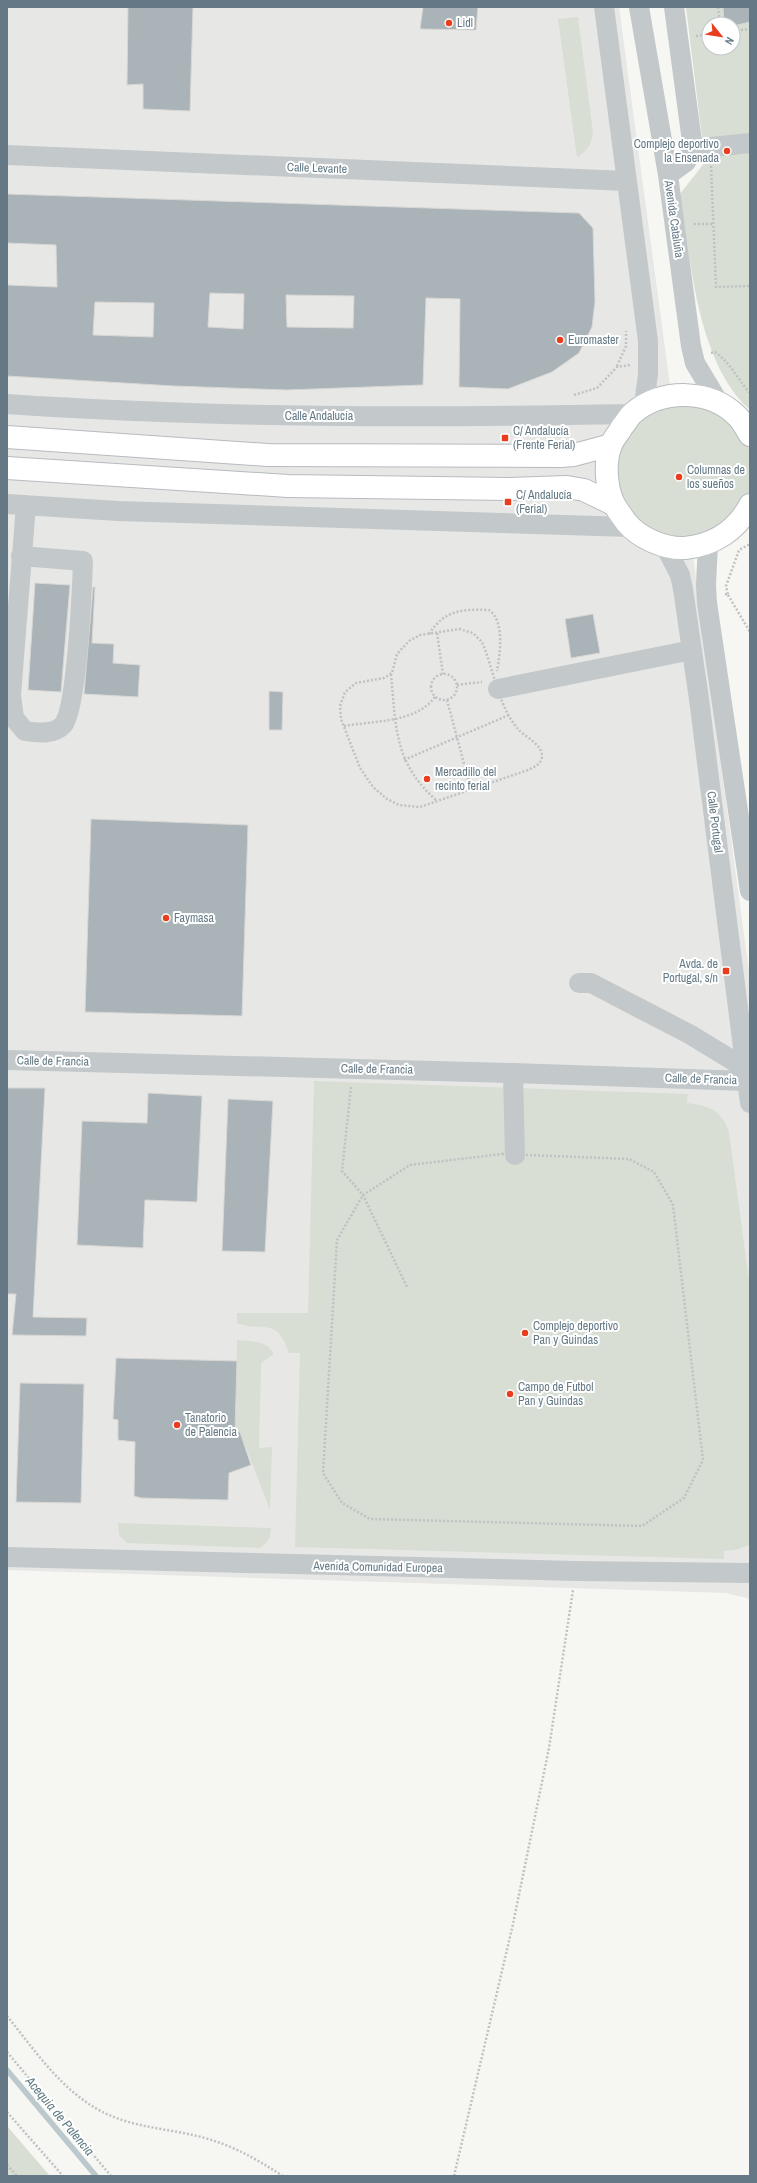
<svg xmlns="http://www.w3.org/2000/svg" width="757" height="2183" viewBox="0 0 757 2183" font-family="'Archivo Narrow',sans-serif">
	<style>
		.built { fill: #e7e8e6 }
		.green { fill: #d8ded3; fill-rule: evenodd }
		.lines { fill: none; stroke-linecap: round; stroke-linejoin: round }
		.stream { stroke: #bbc8cc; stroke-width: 5.5 }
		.building { fill: #aab4b8; stroke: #d8d7d5; fill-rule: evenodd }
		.major-casing { stroke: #b6bbbe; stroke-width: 24 }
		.path { stroke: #bfc1c3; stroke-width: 2.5; stroke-dasharray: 2 2; stroke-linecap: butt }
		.minor { stroke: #c3c8ca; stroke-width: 20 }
		.major { stroke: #fff; stroke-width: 22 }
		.poi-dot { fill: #ea3d1e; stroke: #fff; stroke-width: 1.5 }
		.labels { text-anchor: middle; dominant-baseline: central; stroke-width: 4; stroke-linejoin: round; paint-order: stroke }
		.poi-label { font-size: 12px; fill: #647985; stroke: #fff; text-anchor: start }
		.street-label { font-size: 12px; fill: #647985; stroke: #fff }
		.water-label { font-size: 13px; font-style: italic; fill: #5f7b82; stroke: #fff }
	</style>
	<rect width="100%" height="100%" fill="#f6f6f2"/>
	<path class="built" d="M7,7H619L750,979V1599L726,1593L7,1570Z"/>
	<path class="green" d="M686,7H750V410C697,363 691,261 680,194L705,162ZM709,24H733V48H709Z
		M578,17L593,132C592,145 587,150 577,158L558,19Z
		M698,395L750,435V505L726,534L665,546L613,504L611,445L631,414Z
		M314,1081L688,1094L687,1103C709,1106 721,1109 729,1132L750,1288V1545L735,1550L724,1551V1559L295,1547L300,1353H289C276,1316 265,1333 237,1323V1313H308Z
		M237,1340C252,1342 266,1339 274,1354L261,1363L259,1448L272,1447L270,1510L240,1432L235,1431Z
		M118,1523L271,1528C270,1538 269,1542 260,1548L127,1543L119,1535Z
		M7,2126L50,2176H7Z"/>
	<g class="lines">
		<path class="stream" d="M7,2070L96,2176"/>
	</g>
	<path class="building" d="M128,7H193L190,111L143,109V84L127,85Z
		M423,7H478L476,30L420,29Z
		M723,7H750V22L733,26L724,24Z
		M7,194L579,213L593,228L595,301L592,327L579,353L552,372L508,389L459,387L460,299L426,298L423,385L286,390L174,386L7,376V285L57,287L56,245L7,243ZM210,293L244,294L243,329L208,327ZM286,295L354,296L353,328L287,327ZM95,302L154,303L153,337L93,335Z
		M35,583L70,585L61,692L28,690Z
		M93,587H95L92,643L114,644L113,663L140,665L138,697L84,694Z
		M593,614L600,653L571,658L565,619Z
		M269,691L283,692L282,730H269Z
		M91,819L248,825L242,1016L85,1012Z
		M7,1088H45L33,1317L87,1318L86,1336L12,1335L16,1294H7Z
		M148,1093L202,1096L197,1202L145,1200L143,1248L77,1245L82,1121L147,1123Z
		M228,1099L273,1101L265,1252L222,1251Z
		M116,1358L237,1361L235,1431L240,1432L251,1465L229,1473L228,1500L141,1498L134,1496L135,1442L118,1440V1420L113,1419Z
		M20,1383L84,1384L81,1503L16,1502Z"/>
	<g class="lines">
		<defs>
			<path id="major" d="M750,435C746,429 743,422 738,417C711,389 663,388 633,413C629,416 626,423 622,427C619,433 613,439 611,445C604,462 606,488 614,504C617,510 622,516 626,522C639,538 664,549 685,548C714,545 737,530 750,505
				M7,437L268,455L561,456L574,455L611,445
				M7,468L288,486L509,489L567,487L584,490L613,504"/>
		</defs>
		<use href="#major" class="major-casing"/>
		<path class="path" d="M718,7L720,24
			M733,31L750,29
			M696,36L709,34
			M711,166L716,287L750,286
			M694,224H713
			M711,353L715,352C730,362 738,380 750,393
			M617,366L626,346V331
			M574,395L597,388L617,367L630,365
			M725,594L728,595L726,586L739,550L750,544
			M728,595L750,632
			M459,629L473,633L482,642C494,670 498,706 518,729C525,737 542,744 542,756C542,764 534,767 528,770L420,807L399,805L387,799L373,787L360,768L341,719L340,706L345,692L356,683L384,678L392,673L397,654L409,641L420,635Z
			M437,633L443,674
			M429,634C445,610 461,609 489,610C505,621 500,654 497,671
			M431 687a13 13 0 1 1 26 0a13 13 0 1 1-26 0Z
			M391,674C396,728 394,763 437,801
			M457,685L482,682
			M447,700L471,790
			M344,726C373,721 416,723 435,697
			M404,760L509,715
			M351,1087L342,1171L363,1195L407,1287
			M502,1154L629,1159L654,1172L673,1205L703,1460L684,1498L642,1526L370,1519L342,1503L323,1473L337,1240L363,1195L410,1165Z
			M7,2016C29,2043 53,2078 82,2099C121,2129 161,2126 205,2138C236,2147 256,2159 283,2176
			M7,2052L111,2176
			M7,2112L63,2176
			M7,2165L17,2176
			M454,2176L513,1924L549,1748L573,1590"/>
		<path class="minor" d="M604,7L648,341V374L644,405
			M639,7L668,175L691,346L695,363L719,403
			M693,149L750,143
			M7,155L627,181
			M668,175L686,162L693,149L674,7
			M7,404C215,418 423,418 631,414
			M7,504L118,511L630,527
			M708,543L706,585L707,603L750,891
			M665,546L680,575L683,589L699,699L750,1103
			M21,556L83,561C82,589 77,709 63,725C54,735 37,733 25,731L14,718L11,695L26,505
			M498,689L692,650
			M579,983H591L691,1035L745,1068
			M7,1060L513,1073L747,1081
			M513,1073L515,1155
			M7,1557L576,1571L750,1573"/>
		<use href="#major" class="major"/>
	</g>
	<g class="poi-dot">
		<circle cx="449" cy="23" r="4"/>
		<circle cx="727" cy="151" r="4"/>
		<circle cx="560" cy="340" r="4"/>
		<rect x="501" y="434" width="8" height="8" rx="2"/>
		<circle cx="679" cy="477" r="4"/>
		<rect x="504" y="498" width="8" height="8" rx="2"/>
		<circle cx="427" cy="779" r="4"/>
		<circle cx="166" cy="918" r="4"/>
		<rect x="722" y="967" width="8" height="8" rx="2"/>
		<circle cx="525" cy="1333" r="4"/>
		<circle cx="510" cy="1394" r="4"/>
		<circle cx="177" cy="1425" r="4"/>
	</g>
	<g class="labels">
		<g class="poi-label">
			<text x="457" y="23">Lidl</text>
			<text x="719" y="144" text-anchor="end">Complejo deportivo<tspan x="719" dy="14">la Ensenada</tspan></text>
			<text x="568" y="340">Euromaster</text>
			<text x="513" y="431">C/ Andalucía<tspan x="513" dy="14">(Frente Ferial)</tspan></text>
			<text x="687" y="470">Columnas de<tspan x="687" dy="14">los sueños</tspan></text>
			<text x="516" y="495">C/ Andalucía<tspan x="516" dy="14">(Ferial)</tspan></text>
			<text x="435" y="772">Mercadillo del<tspan x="435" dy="14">recinto ferial</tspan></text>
			<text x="174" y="918">Faymasa</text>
			<text x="718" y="964" text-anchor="end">Avda. de<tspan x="718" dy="14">Portugal, s/n</tspan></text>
			<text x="533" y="1326">Complejo deportivo<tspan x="533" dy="14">Pan y Guindas</tspan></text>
			<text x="518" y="1387">Campo de Futbol<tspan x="518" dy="14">Pan y Guindas</tspan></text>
			<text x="185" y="1418">Tanatorio<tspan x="185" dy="14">de Palencia</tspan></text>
		</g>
		<g class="street-label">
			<text transform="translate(317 168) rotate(2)">Calle Levante</text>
			<text transform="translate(674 219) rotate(82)">Avenida Cataluña</text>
			<text x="319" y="416">Calle Andalucía</text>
			<text transform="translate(715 822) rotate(83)">Calle Portugal</text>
			<text transform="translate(53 1061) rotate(1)">Calle de Francia</text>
			<text transform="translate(377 1069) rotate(1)">Calle de Francia</text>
			<text transform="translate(701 1079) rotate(2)">Calle de Francia</text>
			<text transform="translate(378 1567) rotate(1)">Avenida Comunidad Europea</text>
		</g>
		<g class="water-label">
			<text transform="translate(60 2116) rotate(50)">Acequia de Palencia</text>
		</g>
	</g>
	<rect width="757" height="2183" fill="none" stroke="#647985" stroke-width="16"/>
	<g transform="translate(721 36) rotate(120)"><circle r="19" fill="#ffffff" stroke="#c1c9ce"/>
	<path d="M0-3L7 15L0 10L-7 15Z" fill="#ea3d1e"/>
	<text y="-6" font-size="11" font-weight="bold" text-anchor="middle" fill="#647985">N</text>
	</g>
</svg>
